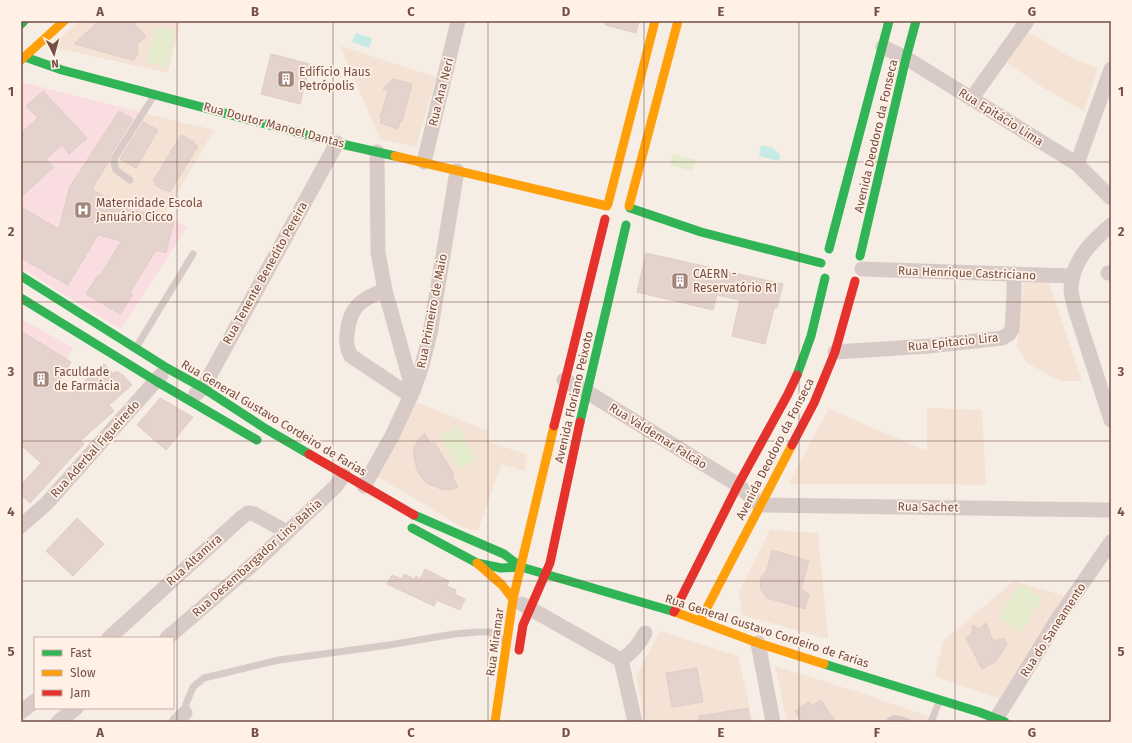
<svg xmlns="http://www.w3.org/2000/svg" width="1132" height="743" viewBox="0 0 1132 743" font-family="'Fira Sans',sans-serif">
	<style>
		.residential { fill: #f4e2d5 }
		.medical { fill: #f9dde0 }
		.green { fill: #e5ecce }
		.water { fill: #c6eae6 }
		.building { fill: #e3d3cc; stroke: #dfcec7 }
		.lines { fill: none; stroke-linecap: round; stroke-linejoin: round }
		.lane { stroke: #d8cbc7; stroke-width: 7 }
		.street { stroke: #d8cbc7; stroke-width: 15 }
		.fast { stroke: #30b455; stroke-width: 9 }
		.slow { stroke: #ff9f0a; stroke-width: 9 }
		.jam { stroke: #e5322d; stroke-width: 9 }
		.grid { fill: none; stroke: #754e44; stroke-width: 1; stroke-opacity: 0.55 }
		.labels { text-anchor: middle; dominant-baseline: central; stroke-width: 3.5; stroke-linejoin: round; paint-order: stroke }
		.poi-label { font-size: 12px; fill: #754e44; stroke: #fff1e5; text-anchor: start }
		.street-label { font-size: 12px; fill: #754e44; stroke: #fff1e5 }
		.neatline { fill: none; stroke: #754e44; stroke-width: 1.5 }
		.grid-label { font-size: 13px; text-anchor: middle; font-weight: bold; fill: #754e44 }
	</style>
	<rect width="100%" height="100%" fill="#f6ede5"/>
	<path class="residential" d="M79,21H181L168,73L57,48L55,43Z
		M1024,30L1072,58L1098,68L1084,111L1045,89L1005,61Z
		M340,46L436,77L416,147L380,139Z
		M140,112L214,130L164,215L106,201L107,198L92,189Z
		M1024,281L1049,282L1082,381H1060L1027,363L1017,346Z
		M413,401L489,431L487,441L527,455L524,471L501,464L478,531L462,527L375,475Z
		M927,408L982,410L986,485L928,484H788L829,409L927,451Z
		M770,530L818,533L828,639L742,615L739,592Z
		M1014,581L1064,596L999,699L935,676L943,641Z
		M660,631L738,656L753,722H645L636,676Z
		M775,666L864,694L944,722H787Z"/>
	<path class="medical" d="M21,83H26L140,112L92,189L107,198L106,201L164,215L187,227L121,329L21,268Z
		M21,319L73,348L45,393L21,426Z"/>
	<path class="green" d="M156,27L175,30L167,67L146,62Z
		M672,154L696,160L693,171L670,165Z
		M458,427L477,460L459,469L440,435Z
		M1020,584L1043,598L1021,632L998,617Z"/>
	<path class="water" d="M356,33L371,38L372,40L369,48L352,42Z
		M761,145L773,148L780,155L779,161L759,156Z"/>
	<path class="building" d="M99,21H132L146,37L137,44L138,55L133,60L74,44Z
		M605,21H639L636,33L605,25Z
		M271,54L310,64L300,104L261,94Z
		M393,79L412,84L402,122L400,121L398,129L380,123L382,118H380L388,90L383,89Z
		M43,91L87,138L69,154L62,145L46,159L54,167L21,197V133L38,118L26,106Z
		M119,111L133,119L111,154L109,161L92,189L107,198L105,202L174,221L166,253L156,250L130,292L133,294L120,314L86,294L98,275L100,276L121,241L98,235L68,285L21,258V207L59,229L69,188Z
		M143,122L158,130L136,168L120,159Z
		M181,135L195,142L194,144L198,146L170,192L166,190V191L155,185L156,182L153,181Z
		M646,253L783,284L777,308H774L765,344L732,336L740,300L717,295L713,310L637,292Z
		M21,331L71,362L59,382L70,394L104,364L114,374L116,371L123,375L132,385L109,405L114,411L80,441L84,444L30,503L21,495V485L41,463L21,445Z
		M160,398L193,417L166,450L137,425Z
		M425,433L430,444L434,442L454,474L452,477L458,487L450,490L441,489L426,483L418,473L414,458V448L419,439Z
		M77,518L104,544L73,576L46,551Z
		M772,550L809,561L801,589L809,594L805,609L767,598L761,590L760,579L767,570Z
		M425,569L449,581L447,586L456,590L455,594L465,599L460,610L437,600L434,606L387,584L392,575L402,579L404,574L415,579L416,576L420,579Z
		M986,623L993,641L1004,638L1007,645L995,662L982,669L966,638L971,635L973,625L979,629Z
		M697,668L703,702L672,707L666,673Z
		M821,700L836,722H801L795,711L809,702L811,706Z
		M748,708L750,722H699V716Z"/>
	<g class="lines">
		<path class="lane" d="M130,180L116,170L114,162L115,157L153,97
			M137,346L193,254
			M185,714L186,704L193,687L204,678L279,660L389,645L454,634L478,632H490L504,641
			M889,722C895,716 901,720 908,722
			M931,722L939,702"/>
		<path class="street" d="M883,47L906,58L1077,164L1111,198
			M972,98L1027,21
			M377,152L378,253L385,290L413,391
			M424,162L458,21
			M1077,164L1111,69
			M1111,225C1091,242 1071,262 1071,290C1071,296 1074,303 1075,309L1111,420
			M862,269L1072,276
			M1108,273H1111
			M385,290C361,299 349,307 347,335C346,343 347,349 351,356L411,396
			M835,352L929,346L1002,338L1009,334L1012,329L1014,294V274
			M564,380L587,392L738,485L760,505L1111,510
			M196,394L203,388L337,143
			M364,486L392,436L413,391L421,369L430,334L457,171
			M21,526L47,503L161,375
			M522,604L621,660
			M109,638L241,518L248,513L254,514L287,532
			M167,638L259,559L335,487L344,475
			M758,643L773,722
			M21,712L35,701
			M996,719L1059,617L1111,542
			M58,722L76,708
			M176,722L185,713
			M635,722L621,660C632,653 639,645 645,633"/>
		<path class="fast" d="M21,24L24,21
			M25,57L62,70L337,143L395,156
			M630,208L701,232L821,263
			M829,249L889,21
			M860,256L906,58L916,21
			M21,276L167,368L203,388L266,429L309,454
			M21,298L156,381L257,440
			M797,375L811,336L825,278
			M580,422L626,225
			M414,515L504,554L521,567L675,612
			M412,528L477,563L501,568L521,567
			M824,664L979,712L1005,722"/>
		<path class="slow" d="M21,60L64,21
			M395,156L607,206
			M608,204L655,21
			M629,206L678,21
			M477,563L502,585L513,599
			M675,612L758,643L824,664
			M700,621L792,445
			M495,722L513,599L554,426"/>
		<path class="jam" d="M554,426L605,219
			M792,445L814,403L835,352L855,281
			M309,454L414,515
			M674,612L738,485L788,394L797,375
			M519,650L523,625L550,563L580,422"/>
	</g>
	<path class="grid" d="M177,21V722M333,21V722M488,21V722M644,21V722M799,21V722M955,21V722M21,162H1111M21,302H1111M21,441H1111M21,581H1111"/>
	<defs>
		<symbol id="building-square" viewBox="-11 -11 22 22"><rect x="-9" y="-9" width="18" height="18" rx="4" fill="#a2867c" stroke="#fff1e5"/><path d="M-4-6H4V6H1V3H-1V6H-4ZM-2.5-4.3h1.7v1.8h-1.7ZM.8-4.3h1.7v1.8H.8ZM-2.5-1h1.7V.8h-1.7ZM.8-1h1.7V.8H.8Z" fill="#fff"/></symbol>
		<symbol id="hospital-square" viewBox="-11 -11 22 22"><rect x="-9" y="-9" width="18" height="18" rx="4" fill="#a2867c" stroke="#fff1e5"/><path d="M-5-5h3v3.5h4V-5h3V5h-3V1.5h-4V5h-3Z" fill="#fff"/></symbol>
	</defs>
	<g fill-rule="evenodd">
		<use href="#building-square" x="276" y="69" width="20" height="20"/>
		<use href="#hospital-square" x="73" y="200" width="20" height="20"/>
		<use href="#building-square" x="670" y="271" width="20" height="20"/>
		<use href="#building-square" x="31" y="369" width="20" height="20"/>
	</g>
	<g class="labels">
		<g class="poi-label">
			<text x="299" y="72">Edifício Haus<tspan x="299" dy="14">Petrópolis</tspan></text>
			<text x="96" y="203">Maternidade Escola<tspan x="96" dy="14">Januário Cicco</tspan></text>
			<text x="693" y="274">CAERN -<tspan x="693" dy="14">Reservatório R1</tspan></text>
			<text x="54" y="372">Faculdade<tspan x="54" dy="14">de Farmácia</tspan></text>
		</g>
		<g class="street-label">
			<text transform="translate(441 92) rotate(-76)">Rua Ana Neri</text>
			<text transform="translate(1001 117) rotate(32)">Rua Epitácio Lima</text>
			<text transform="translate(274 125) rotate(15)">Rua Doutor Manoel Dantas</text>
			<text transform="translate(876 136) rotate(-77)">Avenida Deodoro da Fonseca</text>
			<text transform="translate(265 273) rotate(-61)">Rua Tenente Benedito Pereira</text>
			<text transform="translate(967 273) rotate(2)">Rua Henrique Castriciano</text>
			<text transform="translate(432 311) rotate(-79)">Rua Primeiro de Maio</text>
			<text transform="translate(953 342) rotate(-6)">Rua Epitacio Lira</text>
			<text transform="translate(574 397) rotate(-77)">Avenida Floriano Peixoto</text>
			<text transform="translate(274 418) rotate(31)">Rua General Gustavo Cordeiro de Farias</text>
			<text transform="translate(658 436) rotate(32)">Rua Valdemar Falcão</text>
			<text transform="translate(95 449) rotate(-48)">Rua Aderbal Figueiredo</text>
			<text transform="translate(775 449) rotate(-63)">Avenida Deodoro da Fonseca</text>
			<text transform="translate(928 507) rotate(1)">Rua Sachet</text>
			<text transform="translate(257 558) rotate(-42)">Rua Desembargador Lins Bahia</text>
			<text transform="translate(194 560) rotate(-42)">Rua Altamira</text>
			<text transform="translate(1053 630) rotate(-57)">Rua do Saneamento</text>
			<text transform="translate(767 631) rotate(18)">Rua General Gustavo Cordeiro de Farias</text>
			<text transform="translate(495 642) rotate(-82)">Rua Miramar</text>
		</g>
	</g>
	<rect width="1132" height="743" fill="none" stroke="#fff1e5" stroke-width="44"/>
	<rect x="34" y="637" width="140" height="72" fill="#fff1e5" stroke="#c8b0a5"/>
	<rect x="42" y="650" width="20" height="6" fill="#30b455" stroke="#c8b0a5"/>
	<text x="70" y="657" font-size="12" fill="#754e44">Fast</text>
	<rect x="42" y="670" width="20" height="6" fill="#ff9f0a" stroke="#c8b0a5"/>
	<text x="70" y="677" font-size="12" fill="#754e44">Slow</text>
	<rect x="42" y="690" width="20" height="6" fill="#e5322d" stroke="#c8b0a5"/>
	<text x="70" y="697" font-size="12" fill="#754e44">Jam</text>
	<g transform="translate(54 54) rotate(174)" stroke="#fff1e5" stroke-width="3" paint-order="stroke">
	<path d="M0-3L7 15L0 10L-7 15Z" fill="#754e44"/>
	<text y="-6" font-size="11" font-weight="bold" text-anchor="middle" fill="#754e44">N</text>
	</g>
	<rect x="22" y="22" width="1088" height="699" class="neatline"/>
	<g class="grid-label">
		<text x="100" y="16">A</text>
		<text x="255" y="16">B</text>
		<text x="411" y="16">C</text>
		<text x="566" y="16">D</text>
		<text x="721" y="16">E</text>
		<text x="877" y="16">F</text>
		<text x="1032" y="16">G</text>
		<text x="11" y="96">1</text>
		<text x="1121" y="96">1</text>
		<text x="11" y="236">2</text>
		<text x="1121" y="236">2</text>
		<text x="11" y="376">3</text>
		<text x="1121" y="376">3</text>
		<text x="11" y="516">4</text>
		<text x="1121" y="516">4</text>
		<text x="11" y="656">5</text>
		<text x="1121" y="656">5</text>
		<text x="100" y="737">A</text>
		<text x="255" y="737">B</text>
		<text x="411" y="737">C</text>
		<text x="566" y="737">D</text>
		<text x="721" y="737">E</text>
		<text x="877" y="737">F</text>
		<text x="1032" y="737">G</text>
	</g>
</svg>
